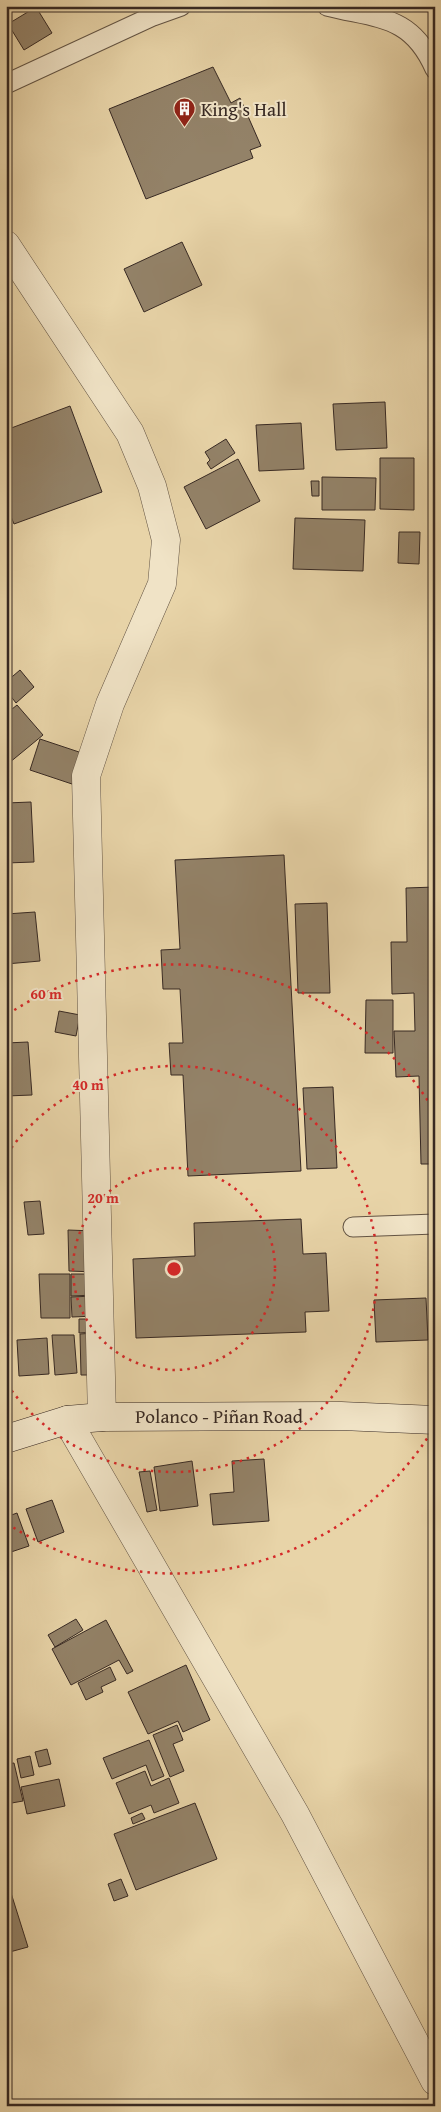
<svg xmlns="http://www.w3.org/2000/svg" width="441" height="2112" viewBox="0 0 441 2112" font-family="'Gentium Book Plus',serif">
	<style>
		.building { fill: #938268; stroke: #372923 }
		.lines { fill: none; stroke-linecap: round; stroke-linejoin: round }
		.service-casing { stroke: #635444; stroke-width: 21 }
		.minor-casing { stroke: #635444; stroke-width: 29 }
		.secondary-casing { stroke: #372923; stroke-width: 29 }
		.service { stroke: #f0e3c6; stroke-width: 19 }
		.minor { stroke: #f0e3c6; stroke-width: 28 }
		.secondary { stroke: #f0e3c6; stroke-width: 28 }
		.ring { fill: none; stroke: #d62828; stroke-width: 2.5; stroke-dasharray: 2.5 5 }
		.labels { text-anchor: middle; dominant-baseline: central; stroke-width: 4; stroke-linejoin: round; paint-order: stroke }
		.poi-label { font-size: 19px; fill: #372923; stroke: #f0e3c6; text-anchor: start }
		.street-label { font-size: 19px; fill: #372923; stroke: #f0e3c6 }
		.centre { fill: #d62828; stroke: #f0e3c6; stroke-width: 2.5 }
		.ring-label { font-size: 15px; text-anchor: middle; font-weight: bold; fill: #d62828; stroke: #f0e3c6; stroke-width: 4; stroke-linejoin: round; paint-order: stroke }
	</style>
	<rect width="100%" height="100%" fill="#e8d4a8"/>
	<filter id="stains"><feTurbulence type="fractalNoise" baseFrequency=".004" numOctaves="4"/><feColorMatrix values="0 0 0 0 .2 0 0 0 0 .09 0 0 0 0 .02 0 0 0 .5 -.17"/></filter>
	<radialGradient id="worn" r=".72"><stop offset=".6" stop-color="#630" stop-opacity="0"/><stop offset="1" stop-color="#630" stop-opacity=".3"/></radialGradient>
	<path class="building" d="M36,7L52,33L24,50L8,24Z
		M213,67L231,103L240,98L261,146L250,150L253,158L146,199L109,109Z
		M182,242L202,285L144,312L124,269Z
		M385,402L387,448L336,450L333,404Z
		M70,406L102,492L14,524L6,504V430Z
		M301,423L304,469L259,471L256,425Z
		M226,439L235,453L211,469L207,463L210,460L205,452Z
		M380,458H414V510L380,509Z
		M238,459L260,501L206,529L184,487Z
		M322,477L376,478L375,510H322Z
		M311,481H319V496H312Z
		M295,518L365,520L363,571L293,569Z
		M399,532H420L419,564L398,563Z
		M20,670L34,687L16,703L6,690V682Z
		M17,705L43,735L9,763L6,760V714Z
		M40,739L85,754L75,785L30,770Z
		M31,802L34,862L6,863V803Z
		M284,855L301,1171L188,1176L183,1075H171L169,1043H183L180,989H163L161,950L180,949L175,860Z
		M435,887V1164H421L419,1076L396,1077L394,1031H415L414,993L392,994L391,942H407L406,888Z
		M327,903L330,993H298L295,904Z
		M35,912L40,961L6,964V914Z
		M366,1000H393V1053H365Z
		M59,1011L80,1015L76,1036L55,1032Z
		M28,1042L32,1095L6,1096V1043Z
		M333,1087L337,1168L307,1169L303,1088Z
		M40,1201L44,1234L28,1235L24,1202Z
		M301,1219L303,1254L326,1253L329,1311L305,1312L306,1332L136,1338L133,1259L195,1256L194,1223Z
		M68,1230L94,1231L95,1272L69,1271Z
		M39,1274H70V1318H41Z
		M71,1274H94L95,1295L71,1296Z
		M94,1296L95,1316L72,1317L71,1297Z
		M426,1298L428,1340L376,1342L374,1300Z
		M79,1319H94V1332L79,1333Z
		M94,1333L96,1375H81L80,1334Z
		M52,1335H74L77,1373L55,1375Z
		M47,1338L49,1374L19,1376L17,1340Z
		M264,1459L269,1521L213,1525L210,1494L234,1492L232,1461Z
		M192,1461L198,1506L160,1511L154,1467Z
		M150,1471L157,1510L147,1512L139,1472Z
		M52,1500L64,1532L38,1542L26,1509Z
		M17,1513L29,1546L8,1553L6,1547V1517Z
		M76,1619L83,1630L55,1647L48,1635Z
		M106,1620L133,1671L127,1674L119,1660L71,1685L52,1649Z
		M186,1665L210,1720L183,1732L178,1721L148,1734L128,1692Z
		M110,1667L116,1680L101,1687L103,1692L86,1700L78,1683Z
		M177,1725L183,1740L173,1744L184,1771L170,1777L153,1735Z
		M149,1740L164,1776L152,1781L146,1765L112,1779L103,1758Z
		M47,1749L51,1764L39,1767L35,1752Z
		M30,1756L34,1775L21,1778L17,1759Z
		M14,1763L23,1801L6,1804V1764Z
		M145,1771L151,1786L169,1778L179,1803L154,1813L151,1805L129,1814L116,1783Z
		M59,1779L65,1806L27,1814L21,1787Z
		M195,1803L217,1859L136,1890L114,1834Z
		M142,1813L145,1819L133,1824L131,1818Z
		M6,1877L28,1947L6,1953Z
		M121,1879L128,1896L114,1901L108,1884Z"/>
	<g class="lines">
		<defs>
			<path id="service" d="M327,6C377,19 411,14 435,69
				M6,84L153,16L181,6
				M353,1227L435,1224"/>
			<path id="minor" d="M6,245L130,433L152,486L166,540L162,584L110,704L86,776L102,1417
				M67,1420L295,1814L435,2081"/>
			<path id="secondary" d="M6,1439L67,1420L102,1417L341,1416L435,1420"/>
		</defs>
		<use href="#service" class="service-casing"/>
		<use href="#minor" class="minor-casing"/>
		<use href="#secondary" class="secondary-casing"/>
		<use href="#service" class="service"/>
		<use href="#minor" class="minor"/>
		<use href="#secondary" class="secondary"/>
	</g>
	<g class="ring">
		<circle cx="174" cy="1269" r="101"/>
		<path d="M7 1154A203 203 0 1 1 7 1384"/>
		<path d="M435 1426A304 304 0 0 1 8 1524M8 1014A304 304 0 0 1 435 1112"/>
	</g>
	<defs>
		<symbol id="building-pin" viewBox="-11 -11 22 30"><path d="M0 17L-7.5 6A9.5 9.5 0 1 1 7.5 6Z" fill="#8f2418" stroke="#f0e3c6"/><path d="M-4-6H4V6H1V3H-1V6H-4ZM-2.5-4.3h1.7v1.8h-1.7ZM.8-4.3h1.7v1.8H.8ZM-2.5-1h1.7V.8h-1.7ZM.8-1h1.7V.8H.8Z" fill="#fff"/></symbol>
	</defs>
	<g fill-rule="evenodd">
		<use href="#building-pin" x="172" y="96" width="25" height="34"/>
	</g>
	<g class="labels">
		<g class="poi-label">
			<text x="201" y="109">King's Hall</text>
		</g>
		<g class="street-label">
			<text x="219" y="1416">Polanco - Piñan Road</text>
		</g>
	</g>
	<circle cx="174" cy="1269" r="8" class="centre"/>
	<g class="ring-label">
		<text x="46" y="999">60 m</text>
		<text x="88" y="1090">40 m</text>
		<text x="103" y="1203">20 m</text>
	</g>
	<rect width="441" height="2112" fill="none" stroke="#e8d4a8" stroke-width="25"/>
	<rect x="8" y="8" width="426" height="2097" fill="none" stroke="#372923" stroke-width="2.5"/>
	<rect x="12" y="12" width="416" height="2087" fill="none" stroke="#372923"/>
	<rect width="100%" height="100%" filter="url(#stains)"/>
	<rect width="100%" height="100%" fill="url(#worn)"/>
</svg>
